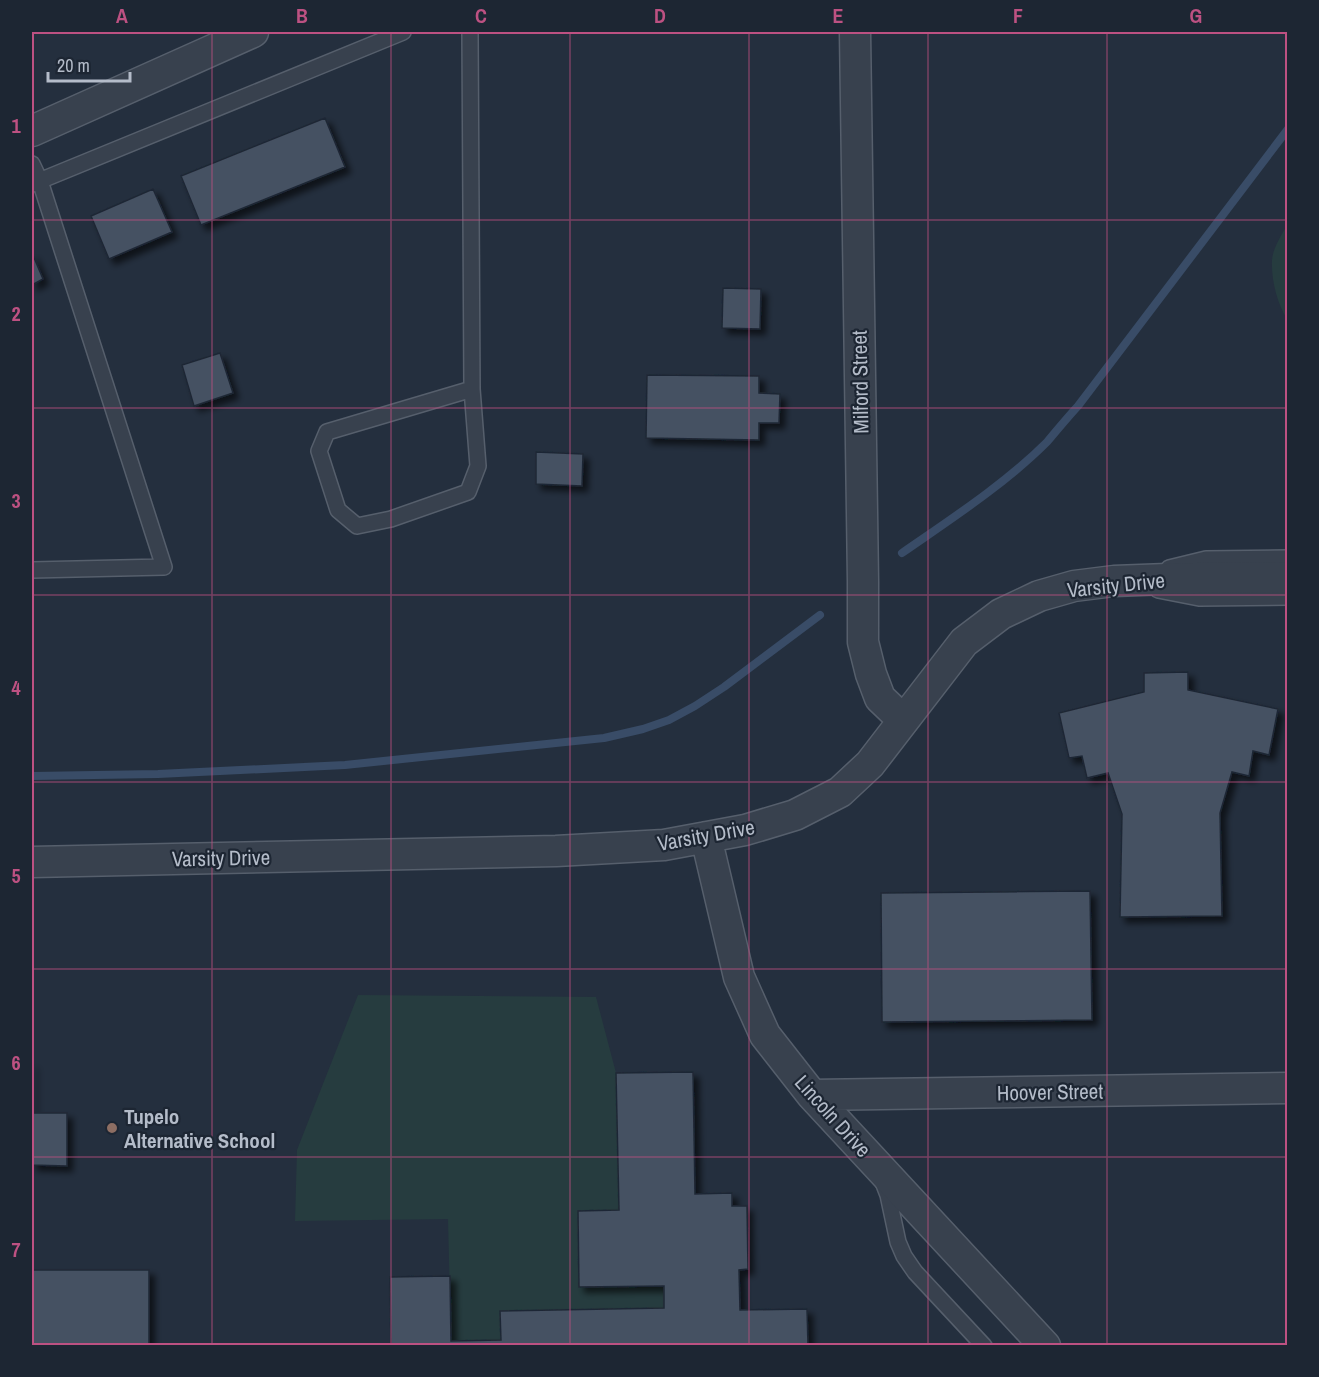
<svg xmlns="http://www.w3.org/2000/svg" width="1319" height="1377" viewBox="0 0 1319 1377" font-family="'Archivo Narrow',sans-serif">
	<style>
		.green { fill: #263c3f }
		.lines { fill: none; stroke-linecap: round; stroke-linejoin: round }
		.stream { stroke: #394c67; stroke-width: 8 }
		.building { fill: #455162; stroke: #1f2835; stroke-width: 1.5; filter: url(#shadow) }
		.service-casing { stroke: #565f6c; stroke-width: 18 }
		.minor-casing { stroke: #565f6c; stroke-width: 33 }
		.service { stroke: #38414e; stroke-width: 15 }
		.minor { stroke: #38414e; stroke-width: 30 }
		.grid { fill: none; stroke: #bd5182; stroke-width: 1.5; stroke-opacity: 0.55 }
		.education-dot { fill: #8d6e63; stroke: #1d2633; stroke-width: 2 }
		.labels { text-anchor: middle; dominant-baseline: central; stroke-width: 4.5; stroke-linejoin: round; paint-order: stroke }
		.street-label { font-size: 21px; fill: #b4bcc9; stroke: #1d2633 }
		.poi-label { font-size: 21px; font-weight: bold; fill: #b4bcc9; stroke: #1d2633; text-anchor: start }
		.neatline { fill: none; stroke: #bd5182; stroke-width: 2 }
		.grid-label { font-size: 20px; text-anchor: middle; font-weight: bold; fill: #bd5182 }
	</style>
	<defs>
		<filter id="shadow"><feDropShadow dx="5.5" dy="5.5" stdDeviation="3" flood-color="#0009"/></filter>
	</defs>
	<rect width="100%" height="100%" fill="#242f3e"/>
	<path class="green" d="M1287,225V319C1277,303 1271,279 1272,260C1273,248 1281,236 1287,225Z
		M358,995L596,997L616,1073L619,1210L578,1211L579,1287L664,1286V1308L501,1340L451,1341L448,1219L295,1221L297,1150Z"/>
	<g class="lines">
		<path class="stream" d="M902,553C951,519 1005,484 1047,442C1057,430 1067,418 1078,406L1288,129
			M32,776L158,774L345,765L604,738L643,729L669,720L695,706L724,687L820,615"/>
	</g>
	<path class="building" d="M325,118L345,167L201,225L181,176Z
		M153,189L172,232L109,259L91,216Z
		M32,253L43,279L32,285Z
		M723,288L761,289L760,329L722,328Z
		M220,353L233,393L194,406L182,365Z
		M647,375L759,376V393L780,394L779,423H759V440L646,438Z
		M536,452L583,454L582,486L536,484Z
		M1188,672V690L1278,709L1269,755L1253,751L1249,776L1232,772L1220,813L1222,916L1120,917L1122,814L1108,773L1087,778L1082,756L1069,758L1059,713L1144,692V673Z
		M1090,891L1092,1020L882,1022L881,893Z
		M32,1062V1113H67V1166L32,1165Z
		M693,1072L695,1194L732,1193V1206H747L748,1269L739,1270L740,1310L807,1309L808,1346H391L390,1277L450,1276L451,1341L501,1340L500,1311L664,1308V1286L579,1287L578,1211L619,1210L616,1073Z
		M32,1270H149V1346H32Z"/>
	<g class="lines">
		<defs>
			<path id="service" d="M470,32L472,389L478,466L468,492L391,519L357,526L338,510L319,451L327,432L472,389
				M32,164L40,181L164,567L32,570
				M32,184L403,32
				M1169,568L1206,559L1288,558
				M1158,590L1199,598L1288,597
				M883,1182L888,1195L898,1242L904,1256L915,1272L984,1346"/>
			<path id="minor" d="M855,32L863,581V642L871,674L880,698L903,720
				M32,131L253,32
				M706,837L739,977L765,1035L812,1095L1045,1346
				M32,862L556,851L664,845L745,830L795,815L840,792L870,764L964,642L1001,614L1039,596L1074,586L1114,581L1194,578L1288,577
				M812,1095L1288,1088"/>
		</defs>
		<use href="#service" class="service-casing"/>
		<use href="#minor" class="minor-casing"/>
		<use href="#service" class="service"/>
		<use href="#minor" class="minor"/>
	</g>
	<path class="grid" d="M212,32V1346M391,32V1346M570,32V1346M749,32V1346M928,32V1346M1107,32V1346M32,220H1288M32,408H1288M32,595H1288M32,782H1288M32,969H1288M32,1157H1288"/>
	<circle class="education-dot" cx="112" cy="1128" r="6"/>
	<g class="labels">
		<g class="street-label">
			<text transform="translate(860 382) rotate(-91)">Milford Street</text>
			<text transform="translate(1116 585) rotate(-6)">Varsity Drive</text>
			<text transform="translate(706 835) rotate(-10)">Varsity Drive</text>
			<text transform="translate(221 858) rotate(-1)">Varsity Drive</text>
			<text transform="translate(1050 1092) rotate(-1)">Hoover Street</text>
			<text transform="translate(833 1116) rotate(48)">Lincoln Drive</text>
		</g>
		<g class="poi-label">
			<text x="124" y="1116">Tupelo<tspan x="124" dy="24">Alternative School</tspan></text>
		</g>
	</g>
	<rect width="1319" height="1377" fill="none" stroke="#1d2633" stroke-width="66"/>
	<path d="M48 72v9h82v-9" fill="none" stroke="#b4bcc9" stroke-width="3"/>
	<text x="57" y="72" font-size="18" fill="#b4bcc9" stroke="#1d2633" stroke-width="4.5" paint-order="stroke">20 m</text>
	<rect x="33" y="33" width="1253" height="1311" class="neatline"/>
	<g class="grid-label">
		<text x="122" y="23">A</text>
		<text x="302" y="23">B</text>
		<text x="481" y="23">C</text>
		<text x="660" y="23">D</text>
		<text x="838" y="23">E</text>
		<text x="1018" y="23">F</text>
		<text x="1196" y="23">G</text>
		<text x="16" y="133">1</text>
		<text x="16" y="321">2</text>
		<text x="16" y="508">3</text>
		<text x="16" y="695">4</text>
		<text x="16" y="883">5</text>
		<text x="16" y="1070">6</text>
		<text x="16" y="1257">7</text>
	</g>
</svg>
